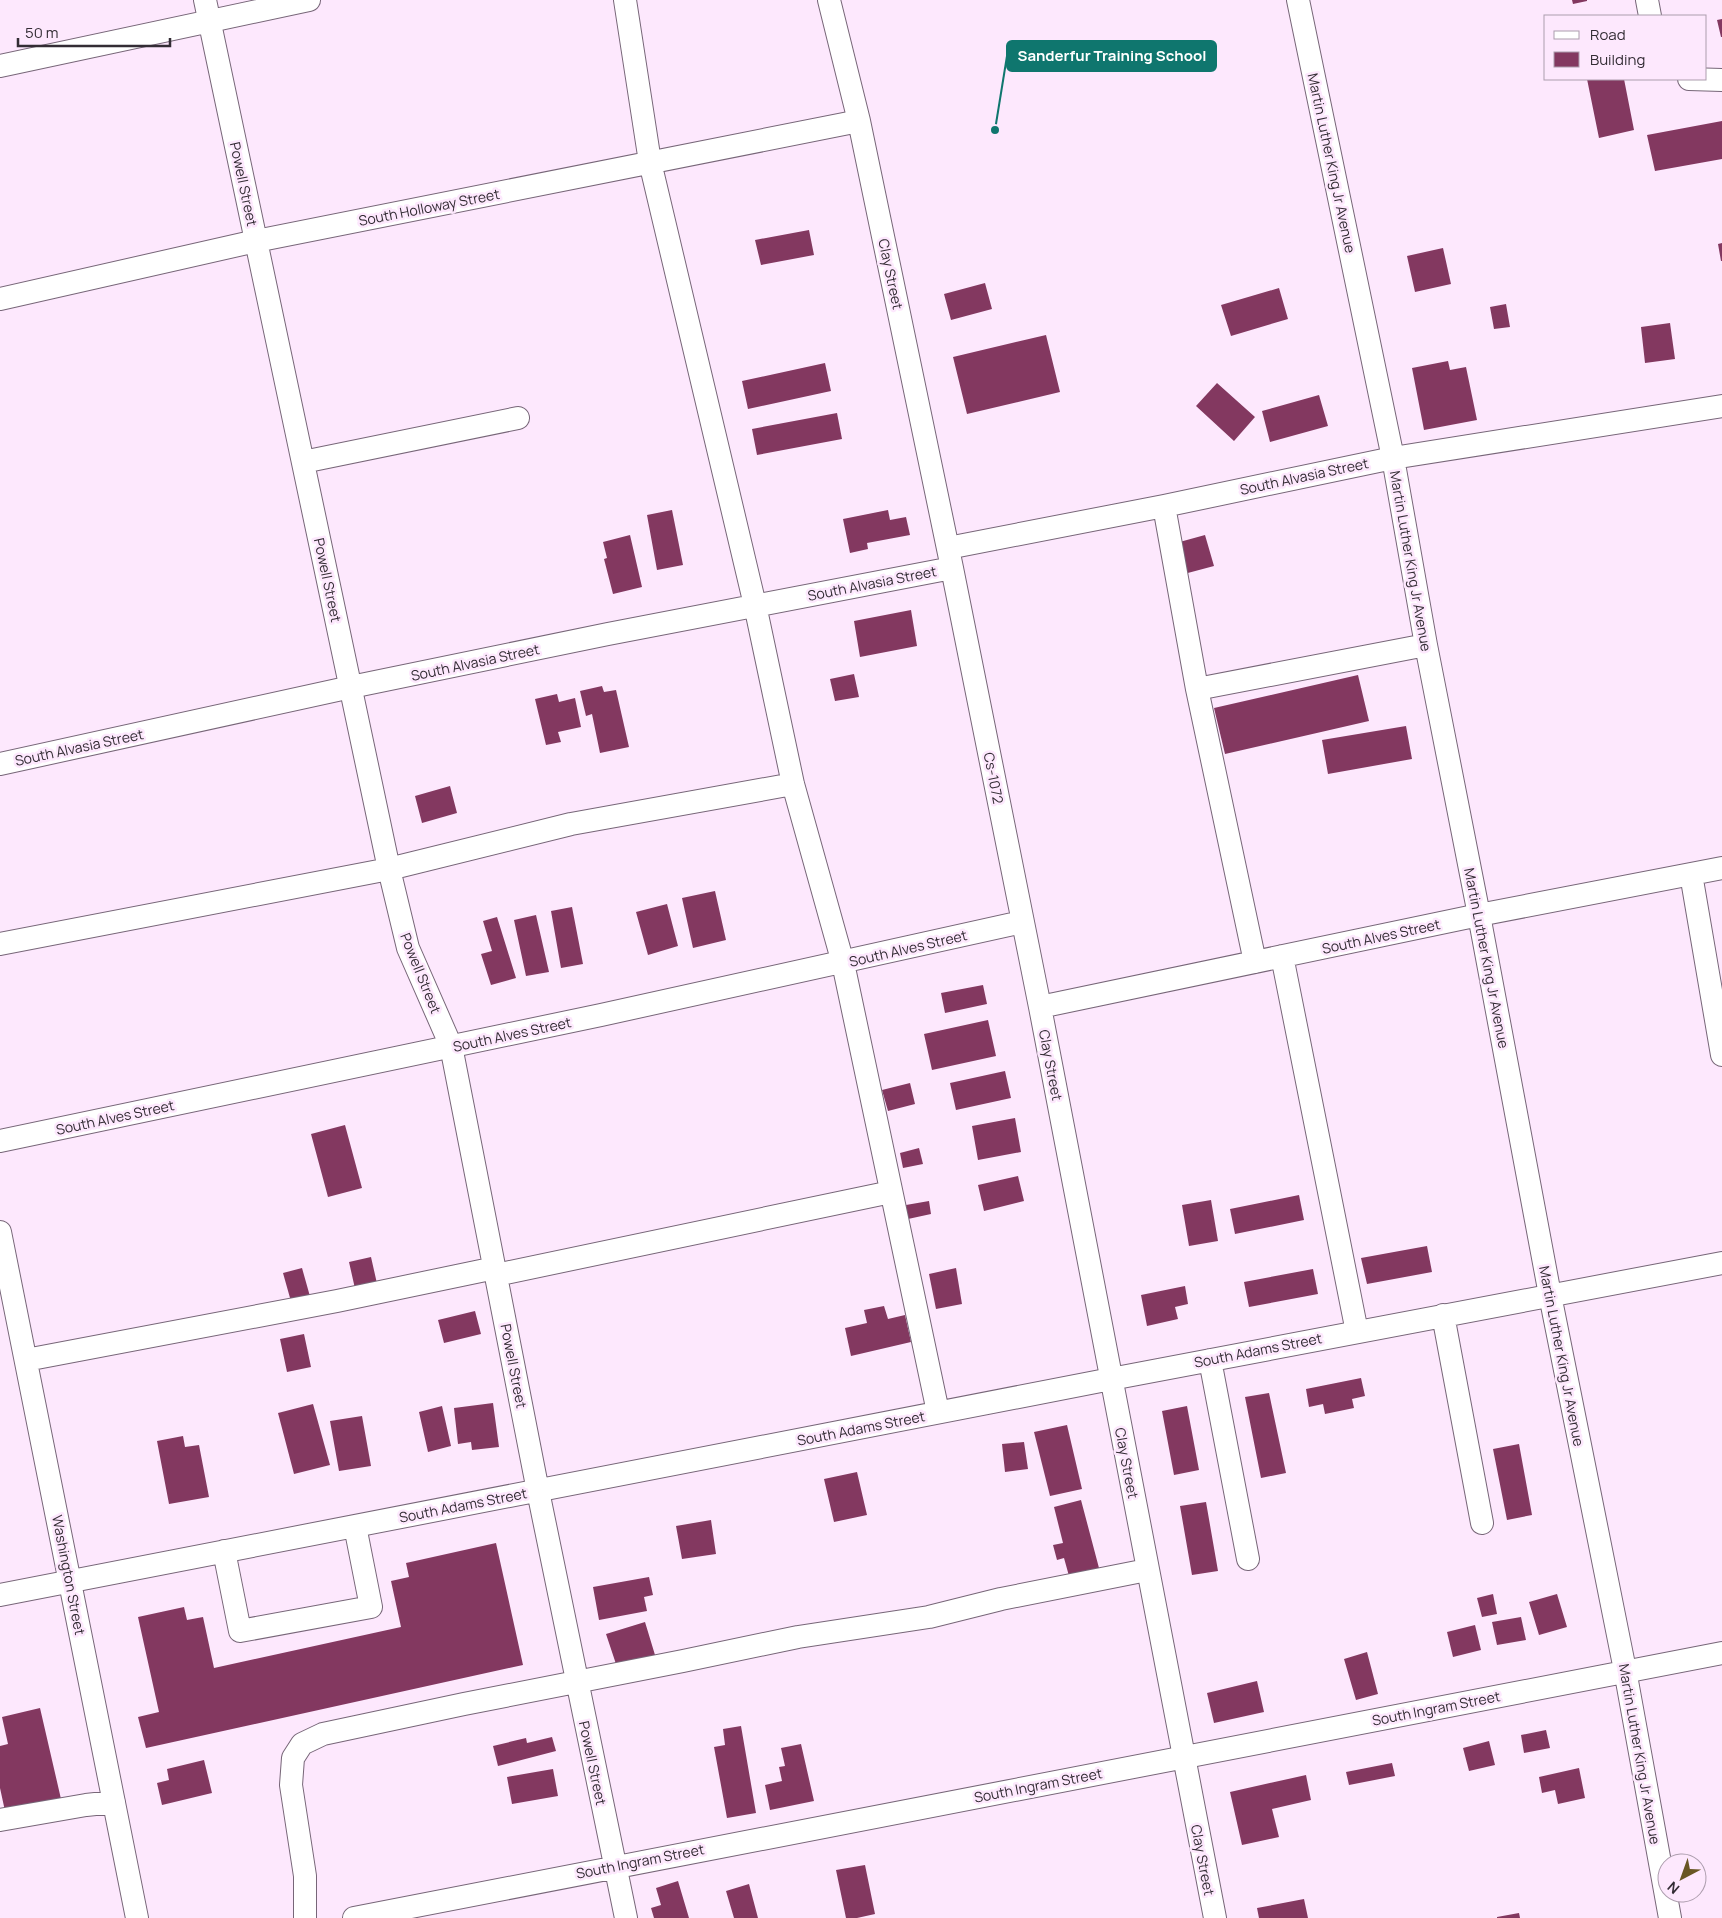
<svg xmlns="http://www.w3.org/2000/svg" width="1722" height="1918" viewBox="0 0 1722 1918" font-family="Manrope,sans-serif">
	<style>
		.building { fill: #833860 }
		.lines { fill: none; stroke-linecap: round; stroke-linejoin: round }
		.minor-casing { stroke: #776678; stroke-width: 24 }
		.minor { stroke: #fff; stroke-width: 22 }
		.labels { text-anchor: middle; dominant-baseline: central; stroke-width: 5; stroke-linejoin: round; paint-order: stroke }
		.street-label { font-size: 14px; fill: #332c34; stroke: #fde8fd }
		.leader { fill: none; stroke: #0f766e; stroke-width: 2 }
		.callout-dot { fill: #0f766e; stroke: #fde8fd; stroke-width: 2 }
		.callout { fill: #0f766e; stroke: #0f766e; stroke-width: 2 }
		.callout-label { font-size: 15px; text-anchor: middle; font-weight: bold; fill: #fff }
	</style>
	<rect width="100%" height="100%" fill="#fde8fd"/>
	<path class="building" d="M1572,0H1587V1L1573,4Z
		M1722,19V37H1721L1717,20Z
		M1587,79H1624L1634,130L1599,138Z
		M1722,121V159L1655,171L1647,135Z
		M809,230L814,255L761,265L755,240Z
		M1722,243V261H1721L1718,244Z
		M1443,248L1451,284L1415,292L1407,256Z
		M985,283L992,309L951,320L944,294Z
		M1279,288L1288,319L1231,336L1221,305Z
		M1506,304L1510,327L1494,329L1490,307Z
		M1670,323L1675,359L1645,363L1641,327Z
		M1046,335L1060,392L967,414L953,357Z
		M1448,361L1450,370L1466,367L1477,420L1424,430L1412,368Z
		M825,363L831,391L748,409L742,381Z
		M1217,383L1255,417L1234,441L1196,406Z
		M1319,395L1328,426L1270,442L1262,411Z
		M837,413L842,439L757,455L752,429Z
		M672,510L683,565L657,570L647,515Z
		M888,510L890,520L906,517L910,535L867,543L868,549L850,553L843,519Z
		M630,535L642,587L613,594L604,559L607,558L603,542Z
		M1205,535L1214,566L1184,574L1176,543Z
		M911,610L917,646L860,657L854,621Z
		M854,674L859,697L835,701L830,679Z
		M1358,675L1369,721L1225,754L1214,708Z
		M602,686L604,692L616,690L629,747L600,753L592,714L586,716L580,691Z
		M557,694L559,702L575,698L581,727L558,732L561,742L546,745L535,699Z
		M1406,726L1412,759L1328,774L1322,740Z
		M450,786L457,813L422,823L415,796Z
		M715,891L726,940L693,948L682,898Z
		M667,904L678,946L648,955L636,912Z
		M572,907L583,964L561,968L551,911Z
		M536,915L549,972L526,976L514,920Z
		M497,917L516,978L491,985L481,954L492,951L483,921Z
		M983,985L987,1004L945,1013L941,993Z
		M988,1020L996,1056L932,1070L924,1034Z
		M1005,1071L1011,1098L956,1110L950,1083Z
		M910,1083L915,1104L888,1111L882,1090Z
		M1015,1118L1021,1152L978,1160L972,1126Z
		M345,1125L362,1188L328,1197L311,1134Z
		M919,1148L923,1164L903,1168L900,1153Z
		M1018,1176L1024,1201L984,1211L978,1185Z
		M1299,1195L1304,1220L1235,1234L1230,1209Z
		M1211,1200L1218,1241L1189,1246L1182,1205Z
		M929,1201L931,1214L908,1219L906,1205Z
		M1427,1246L1432,1272L1367,1284L1361,1258Z
		M371,1257L378,1288L356,1293L349,1262Z
		M302,1268L311,1300L292,1305L283,1273Z
		M956,1268L962,1304L936,1309L929,1274Z
		M1313,1269L1318,1294L1249,1307L1244,1282Z
		M1185,1286L1188,1304L1175,1307L1178,1319L1147,1326L1141,1295Z
		M884,1306L888,1319L905,1315L911,1342L851,1356L845,1328L867,1323L864,1310Z
		M475,1311L481,1334L444,1343L438,1320Z
		M304,1334L311,1367L287,1372L280,1339Z
		M1361,1378L1365,1396L1352,1399L1354,1408L1325,1414L1323,1404L1309,1407L1306,1389Z
		M1269,1393L1286,1473L1261,1478L1245,1397Z
		M493,1403L499,1447L472,1450L471,1442L458,1444L454,1408Z
		M313,1404L330,1465L294,1474L278,1413Z
		M442,1406L451,1446L428,1452L419,1412Z
		M1187,1406L1199,1470L1174,1475L1162,1411Z
		M362,1416L371,1466L339,1471L330,1421Z
		M1067,1425L1082,1489L1050,1496L1034,1432Z
		M183,1436L185,1447L199,1445L209,1497L169,1504L157,1441Z
		M1024,1442L1028,1469L1005,1472L1002,1444Z
		M1519,1444L1532,1515L1507,1520L1493,1449Z
		M857,1472L867,1515L834,1522L824,1479Z
		M1081,1500L1099,1568L1069,1576L1064,1558L1057,1560L1053,1545L1063,1543L1054,1507Z
		M1206,1502L1218,1571L1192,1575L1180,1506Z
		M711,1520L716,1554L682,1559L676,1526Z
		M496,1543L523,1665L146,1748L138,1717L159,1712L138,1617L184,1607L187,1620L203,1617L214,1668L401,1627L391,1581L409,1577L406,1563Z
		M649,1577L653,1595L644,1597L647,1611L599,1620L593,1587Z
		M1493,1594L1497,1614L1482,1617L1477,1598Z
		M1557,1594L1567,1627L1539,1635L1529,1602Z
		M1521,1617L1526,1640L1497,1645L1492,1622Z
		M645,1622L655,1655L617,1667L606,1634Z
		M1475,1625L1481,1650L1453,1657L1447,1632Z
		M1367,1652L1378,1694L1356,1700L1344,1659Z
		M1257,1681L1264,1712L1214,1723L1207,1693Z
		M40,1708L61,1799L5,1811L0,1788V1746L8,1744L2,1717Z
		M741,1726L756,1813L727,1818L714,1747L725,1745L723,1729Z
		M1546,1730L1550,1748L1524,1753L1521,1735Z
		M552,1737L556,1751L498,1766L493,1746L526,1738L527,1743Z
		M1489,1741L1495,1765L1469,1771L1463,1748Z
		M801,1744L814,1801L770,1810L765,1785L782,1781L779,1767L785,1766L781,1748Z
		M204,1760L212,1793L162,1805L157,1783L169,1780L167,1769Z
		M1392,1763L1395,1776L1349,1785L1346,1772Z
		M1579,1768L1585,1798L1558,1804L1555,1790L1542,1793L1539,1777Z
		M553,1769L558,1796L512,1804L507,1777Z
		M1306,1775L1311,1800L1272,1809L1279,1837L1242,1845L1230,1792Z
		M865,1865L875,1914L857,1918H846L836,1870Z
		M678,1881L689,1918H654L651,1908L661,1905L656,1888Z
		M749,1884L758,1918H734L726,1891Z
		M1304,1899L1308,1918H1259L1257,1908Z
		M1519,1913L1520,1918H1497V1917Z"/>
	<g class="lines">
		<defs>
			<path id="minor" d="M205,0L389,869L408,948L451,1046L538,1491L626,1918
				M625,0L650,162L755,605L793,784L843,963L938,1412
				M829,0L859,121L952,568L1040,1007L1215,1918
				M1298,0L1393,458L1426,645L1479,915L1550,1295L1625,1670L1670,1918
				M1647,0L1650,16
				M0,66L309,0
				M1689,79L1722,80
				M0,299L256,241L859,121
				M303,462L518,418
				M1164,506L1197,689L1255,962
				M948,548L1164,506L1393,458L1722,406
				M1197,689L1426,645
				M0,764L351,687L608,634L952,568
				M1691,874L1722,1055
				M0,944L389,869L571,824L793,784
				M1282,956L1357,1332
				M1040,1007L1479,915L1722,868
				M0,1141L601,1015L1022,922
				M0,1232L137,1918
				M496,1275L891,1192
				M1443,1315L1482,1523
				M26,1360L337,1301L495,1268
				M1210,1360L1248,1559
				M224,1551L240,1631L371,1607L355,1526
				M0,1595L1111,1379L1722,1263
				M0,1820L86,1805L114,1802
				M305,1918V1876L291,1785L293,1758L302,1744L323,1734L464,1704L683,1661L798,1637L929,1617L1001,1599L1147,1570
				M354,1918L1722,1653"/>
		</defs>
		<use href="#minor" class="minor-casing"/>
		<use href="#minor" class="minor"/>
	</g>
	<g class="labels">
		<g class="street-label">
			<text transform="translate(1332 163) rotate(78)">Martin Luther King Jr Avenue</text>
			<text transform="translate(244 184) rotate(78)">Powell Street</text>
			<text transform="translate(429 207) rotate(-11)">South Holloway Street</text>
			<text transform="translate(891 274) rotate(78)">Clay Street</text>
			<text transform="translate(1304 476) rotate(-12)">South Alvasia Street</text>
			<text transform="translate(1411 561) rotate(80)">Martin Luther King Jr Avenue</text>
			<text transform="translate(328 580) rotate(78)">Powell Street</text>
			<text transform="translate(872 583) rotate(-11)">South Alvasia Street</text>
			<text transform="translate(475 662) rotate(-12)">South Alvasia Street</text>
			<text transform="translate(79 747) rotate(-12)">South Alvasia Street</text>
			<text transform="translate(994 778) rotate(79)">Cs-1072</text>
			<text transform="translate(1381 936) rotate(-12)">South Alves Street</text>
			<text transform="translate(908 948) rotate(-13)">South Alves Street</text>
			<text transform="translate(1487 958) rotate(79)">Martin Luther King Jr Avenue</text>
			<text transform="translate(421 973) rotate(68)">Powell Street</text>
			<text transform="translate(512 1034) rotate(-12)">South Alves Street</text>
			<text transform="translate(1051 1065) rotate(79)">Clay Street</text>
			<text transform="translate(115 1117) rotate(-12)">South Alves Street</text>
			<text transform="translate(1258 1350) rotate(-11)">South Adams Street</text>
			<text transform="translate(1562 1356) rotate(79)">Martin Luther King Jr Avenue</text>
			<text transform="translate(514 1366) rotate(79)">Powell Street</text>
			<text transform="translate(861 1428) rotate(-11)">South Adams Street</text>
			<text transform="translate(1127 1463) rotate(79)">Clay Street</text>
			<text transform="translate(463 1505) rotate(-11)">South Adams Street</text>
			<text transform="translate(69 1575) rotate(79)">Washington Street</text>
			<text transform="translate(1436 1708) rotate(-11)">South Ingram Street</text>
			<text transform="translate(1640 1754) rotate(80)">Martin Luther King Jr Avenue</text>
			<text transform="translate(593 1763) rotate(78)">Powell Street</text>
			<text transform="translate(1038 1785) rotate(-11)">South Ingram Street</text>
			<text transform="translate(1203 1860) rotate(79)">Clay Street</text>
			<text transform="translate(640 1861) rotate(-11)">South Ingram Street</text>
		</g>
	</g>
	<path class="leader" d="M995 130L1007 56"/>
	<circle class="callout-dot" cx="995" cy="130" r="5"/>
	<rect class="callout" x="1007" y="41" width="209" height="30" rx="5"/>
	<g class="callout-label">
		<text x="1112" y="61">Sanderfur Training School</text>
	</g>
	<rect x="1544" y="15" width="162" height="65" fill="#fde8fd" stroke="#ac9dad"/>
	<rect x="1554" y="31" width="25" height="8" fill="#ffffff" stroke="#ac9dad"/>
	<text x="1590" y="40" font-size="15" fill="#332c34">Road</text>
	<rect x="1554" y="52" width="25" height="15" fill="#833860" stroke="#ac9dad"/>
	<text x="1590" y="65" font-size="15" fill="#332c34">Building</text>
	<g transform="translate(1682 1878) rotate(221)"><circle r="24" fill="#fde8fd" stroke="#ac9dad"/>
	<path d="M0-4L9 19L0 12L-9 19Z" fill="#695624"/>
	<text y="-8" font-size="14" font-weight="bold" text-anchor="middle" fill="#332c34">N</text>
	</g>
	<path d="M18 38v8h152v-8" fill="none" stroke="#332c34" stroke-width="2.5"/>
	<text x="25" y="38" font-size="15" fill="#332c34" stroke="#fde8fd" stroke-width="4" paint-order="stroke">50 m</text>
</svg>
